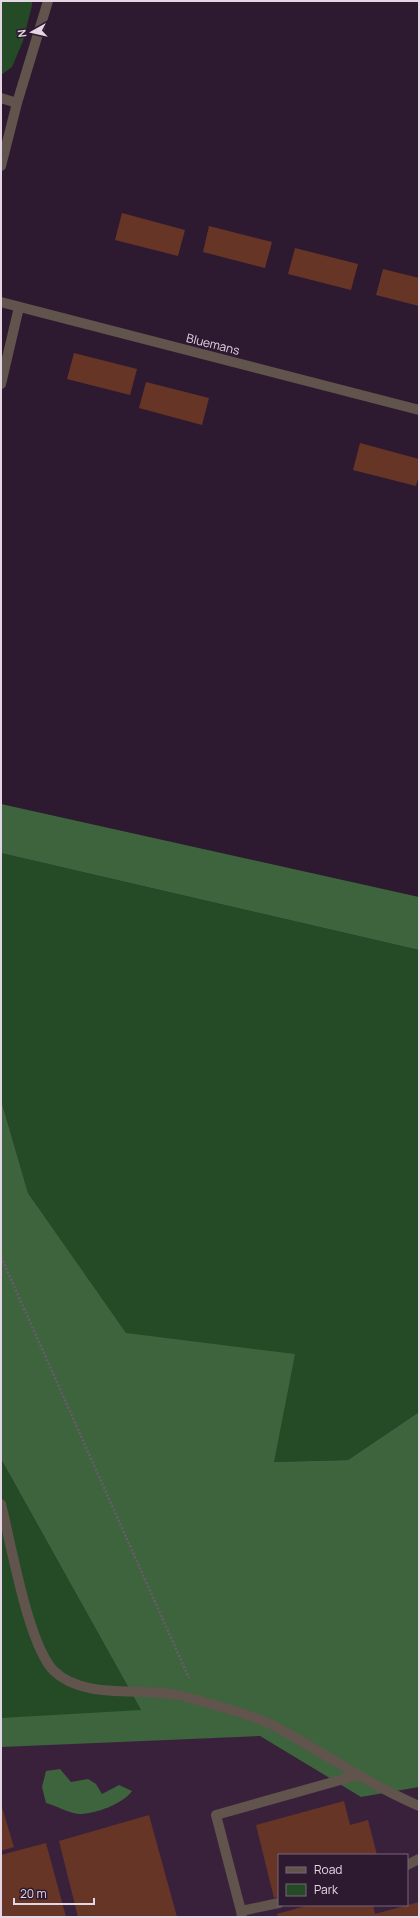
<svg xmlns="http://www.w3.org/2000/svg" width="420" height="1918" viewBox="0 0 420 1918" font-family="Manrope,sans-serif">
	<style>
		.built { fill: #39213c; fill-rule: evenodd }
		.green { fill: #254a26 }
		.forest { fill: #3d643d }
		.building { fill: #673526 }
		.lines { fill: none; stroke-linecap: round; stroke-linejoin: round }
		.path { stroke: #6b596d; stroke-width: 2.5; stroke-dasharray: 2 2; stroke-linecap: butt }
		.service { stroke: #61544c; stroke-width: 10 }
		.minor { stroke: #61544c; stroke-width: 10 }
		.labels { text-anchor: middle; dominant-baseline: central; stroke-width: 3.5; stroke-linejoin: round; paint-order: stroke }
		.street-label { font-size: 12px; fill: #e4d6e5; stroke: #2e1a30 }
	</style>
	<rect width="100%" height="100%" fill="#2e1a30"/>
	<path class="built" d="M260,1736L361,1797L419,1787V1917H1V1745ZM279,1855H407V1905H279Z"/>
	<path class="green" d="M1,1H32V5L23,41L12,67L1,75Z
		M1,853L419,950V1412L348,1460L274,1462L129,1338L28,1193L1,1100Z
		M1,1459L141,1710L1,1745Z"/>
	<path class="forest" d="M1,804L419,897V950L1,853Z
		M1,1100L28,1193L126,1333L295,1354L274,1462L348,1460L419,1412V1787L361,1797L260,1736L1,1747V1718L141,1710L1,1459Z
		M60,1769L71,1782L88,1779L96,1784L102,1794L119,1785L132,1791C123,1804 95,1814 79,1814C71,1814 54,1805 46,1803L42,1787L46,1771Z"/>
	<path class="building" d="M122,213L185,230L178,256L115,240Z
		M209,226L272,242L265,268L203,252Z
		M295,248L358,264L351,290L288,274Z
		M383,269L419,278V306L376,295Z
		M74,353L137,369L130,395L67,379Z
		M146,382L209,398L202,425L139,408Z
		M360,443L419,459V475L416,486L353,470Z
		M344,1801L350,1825L368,1820L377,1855H279V1897L274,1898L256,1825Z
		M1,1804L14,1847L1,1851Z
		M149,1815L177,1917H78L59,1841Z
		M46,1843L66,1917H1V1855Z
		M419,1902V1917H278L277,1914L309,1905H373L375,1914Z"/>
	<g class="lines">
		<path class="path" d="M1,1257L189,1678"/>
		<path class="service" d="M1,1504C11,1543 28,1645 54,1671C85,1701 143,1686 182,1696C211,1704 240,1711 268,1723C282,1729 295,1738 308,1745C345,1767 380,1789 419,1806
			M407,1865L419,1859
			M241,1911L216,1815L358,1775
			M242,1917L241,1911L279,1903"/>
		<path class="minor" d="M1,98L17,103
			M1,166L17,103L48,1
			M1,302L419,410
			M1,384L19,307"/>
	</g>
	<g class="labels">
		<g class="street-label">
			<text transform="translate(213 344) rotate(14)">Bluemans</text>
		</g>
	</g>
	<rect width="420" height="1918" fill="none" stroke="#e4d6e5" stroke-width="4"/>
	<rect x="278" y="1854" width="130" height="52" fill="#2e1a30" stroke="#776578"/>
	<rect x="286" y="1867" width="20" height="6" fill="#61544c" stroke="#776578"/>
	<text x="314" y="1874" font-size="12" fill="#e4d6e5">Road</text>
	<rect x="286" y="1884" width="20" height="12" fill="#254a26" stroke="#776578"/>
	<text x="314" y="1894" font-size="12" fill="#e4d6e5">Park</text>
	<g transform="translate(32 32) rotate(262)" stroke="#2e1a30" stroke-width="3" paint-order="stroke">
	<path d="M0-3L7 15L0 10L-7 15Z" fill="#e4d6e5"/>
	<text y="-6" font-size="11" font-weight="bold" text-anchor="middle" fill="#e4d6e5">N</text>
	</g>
	<path d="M14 1898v6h80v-6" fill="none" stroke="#e4d6e5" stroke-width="2"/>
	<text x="20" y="1898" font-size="12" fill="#e4d6e5" stroke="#2e1a30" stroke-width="3" paint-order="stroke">20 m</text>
</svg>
